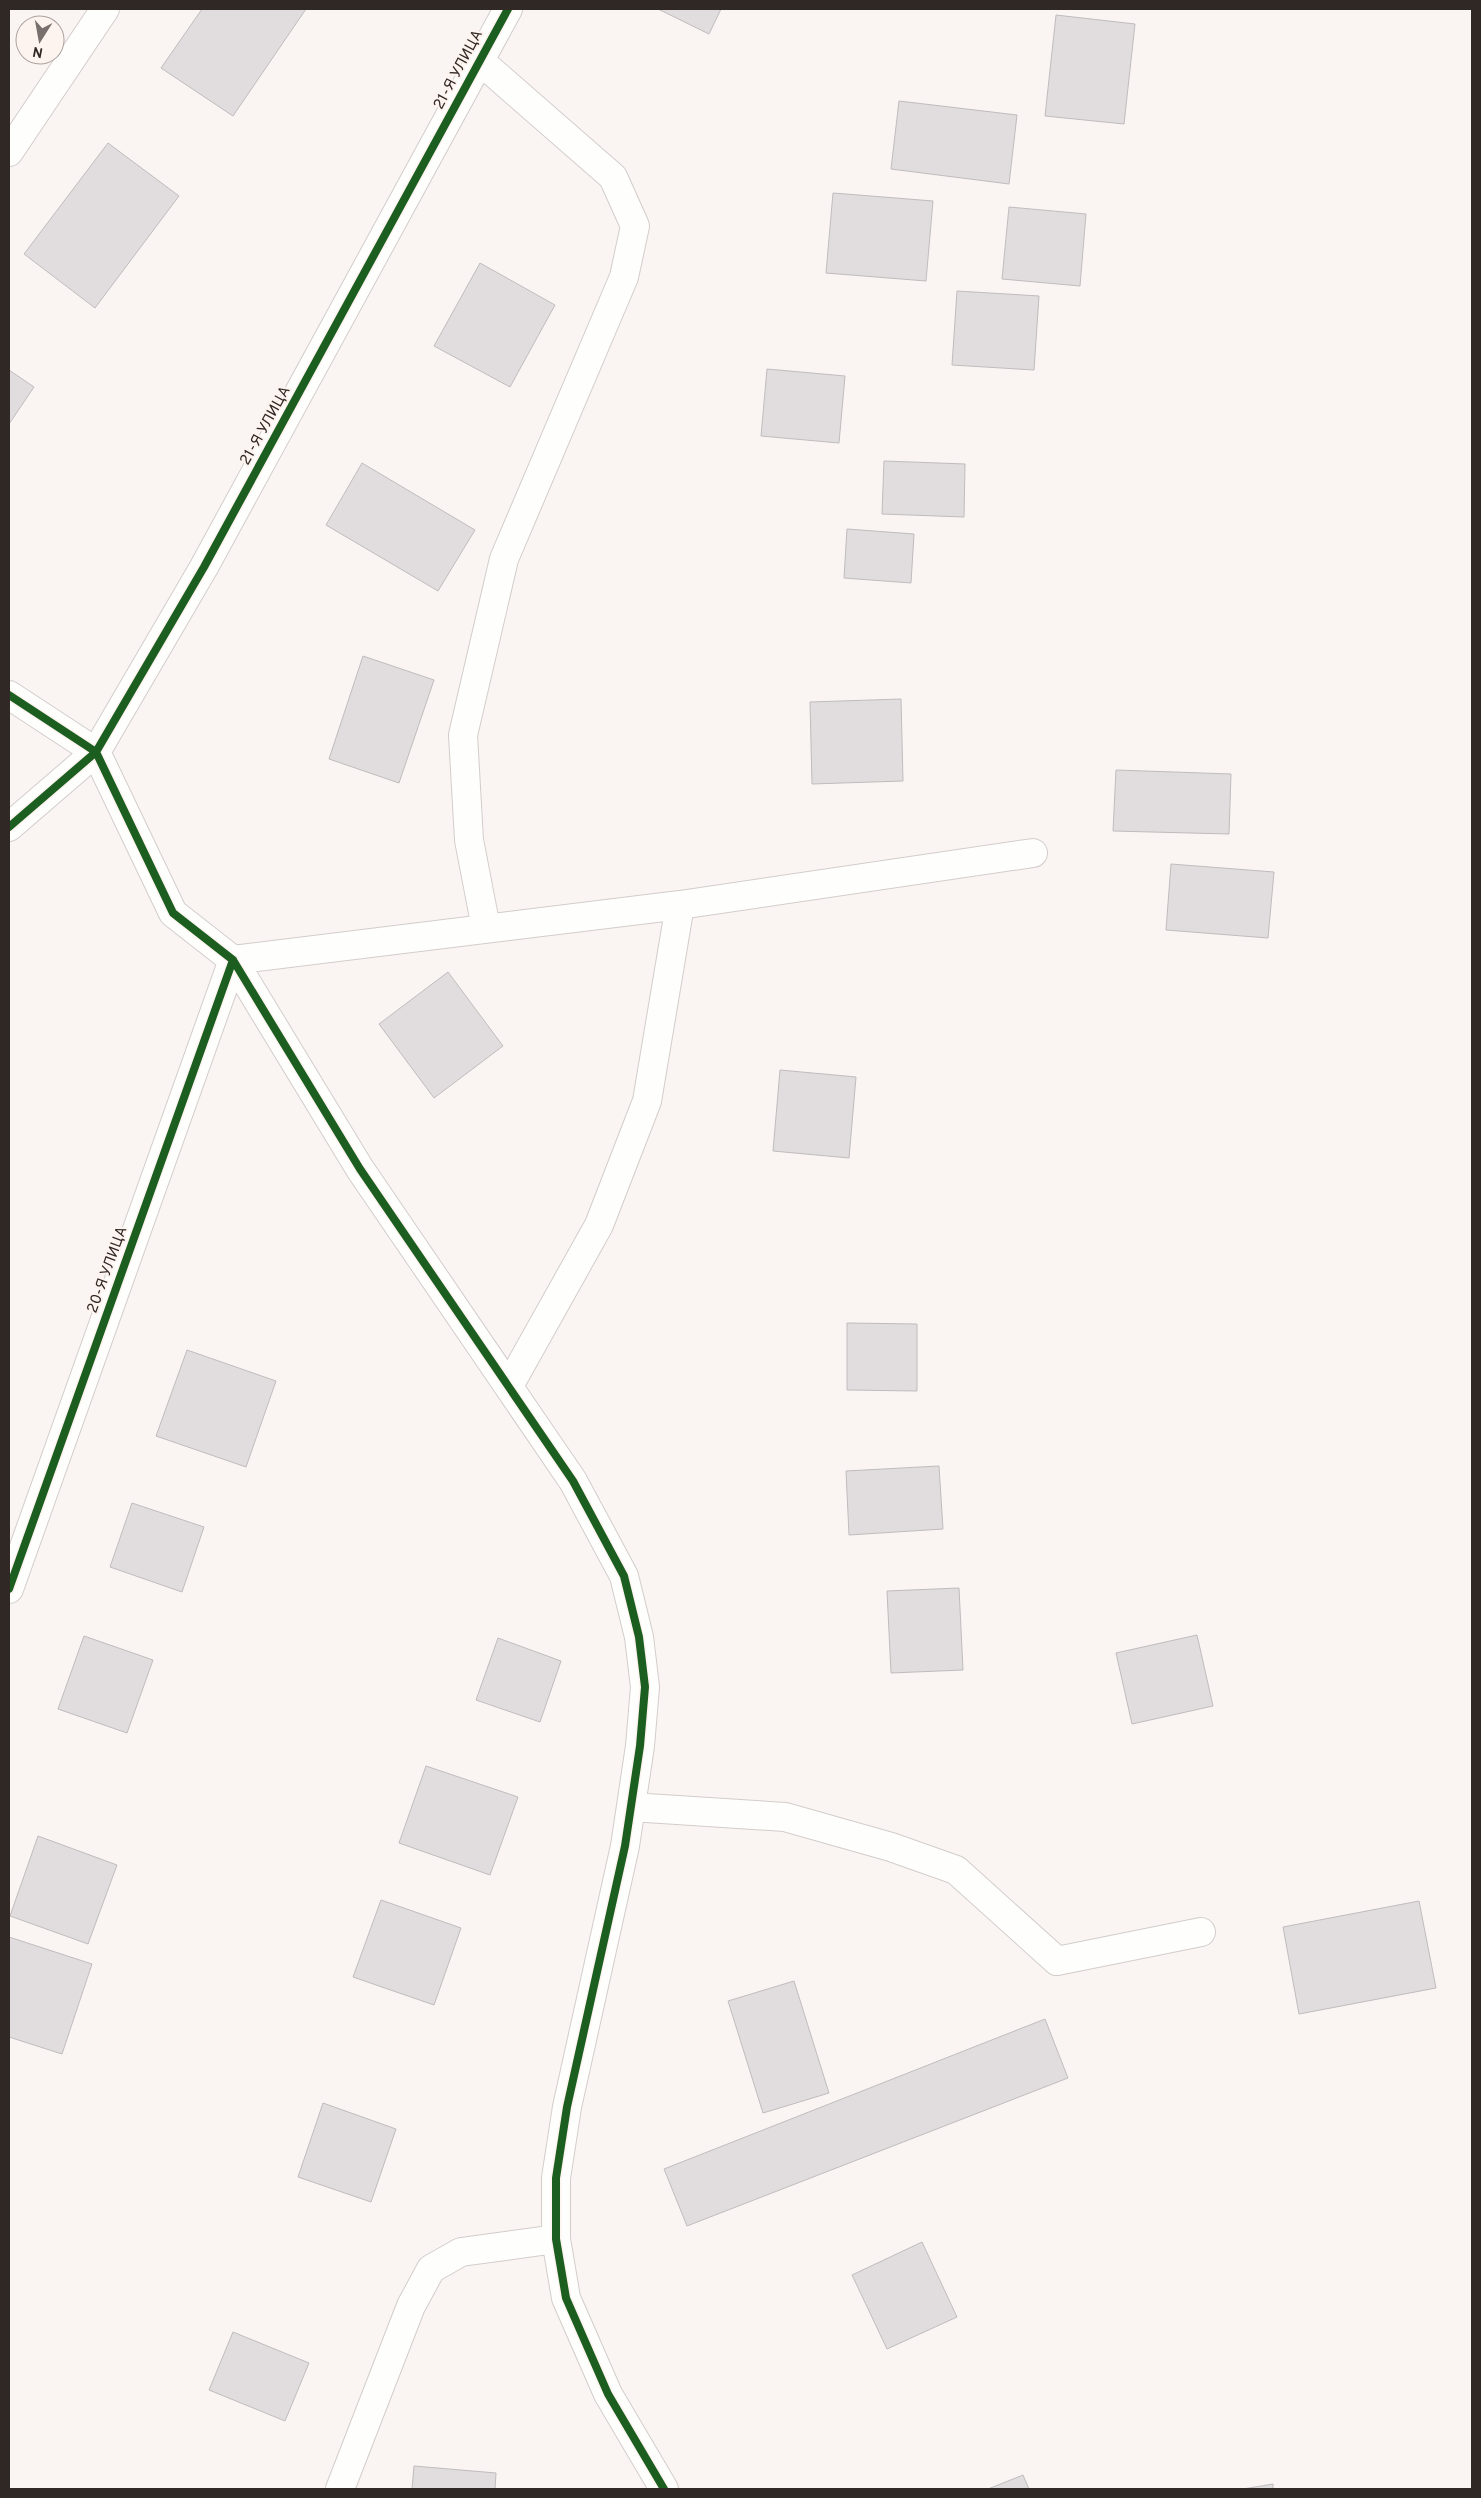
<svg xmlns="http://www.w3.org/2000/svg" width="1481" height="2498" viewBox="0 0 1481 2498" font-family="Overpass,sans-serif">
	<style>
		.building { fill: #e1dcdd; stroke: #c0bcbe }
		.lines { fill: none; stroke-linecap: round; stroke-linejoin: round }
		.minor-casing { stroke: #d3cdca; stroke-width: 30 }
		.minor { stroke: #fefefd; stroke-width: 28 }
		.cycleway-casing { stroke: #fdf4f0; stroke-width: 11 }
		.cycleway { stroke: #1b5e20; stroke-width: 8 }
		.labels { text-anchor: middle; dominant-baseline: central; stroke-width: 4; stroke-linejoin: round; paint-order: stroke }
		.street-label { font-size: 15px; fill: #302825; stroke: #fdf4f0 }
	</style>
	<rect width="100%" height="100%" fill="#faf5f3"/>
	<path class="building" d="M202,9H306L233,116L161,68Z
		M658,9H721L709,34Z
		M1056,15L1135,24L1124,124L1045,116Z
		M899,101L1017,115L1009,184L891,169Z
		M108,143L179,196L95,308L24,254Z
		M833,193L933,201L926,281L826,273Z
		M1009,207L1086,214L1080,286L1002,279Z
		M480,263L555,305L510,387L434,346Z
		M957,291L1039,296L1034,370L952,365Z
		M767,369L845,376L839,443L761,436Z
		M9,370L34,387L9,424Z
		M884,461L965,464L964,517L882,514Z
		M362,463L475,530L438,591L326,525Z
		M847,529L914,534L911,583L844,578Z
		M363,656L434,680L399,783L329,759Z
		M901,699L903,781L812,784L810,702Z
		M1116,770L1231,774L1229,834L1113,831Z
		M1171,864L1274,872L1268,938L1166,930Z
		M448,972L503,1046L434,1098L379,1024Z
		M780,1070L856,1077L849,1158L773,1151Z
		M847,1323L917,1324V1391L847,1390Z
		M187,1350L276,1381L246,1467L156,1436Z
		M939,1466L943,1529L849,1535L846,1471Z
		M132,1503L204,1527L182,1592L110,1567Z
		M959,1588L963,1670L891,1673L887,1591Z
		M1197,1635L1213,1706L1132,1724L1116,1653Z
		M84,1636L153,1660L127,1733L58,1709Z
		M498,1638L561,1661L540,1722L476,1700Z
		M426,1766L518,1797L490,1875L399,1843Z
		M38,1836L117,1865L88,1944L10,1916Z
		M381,1900L461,1928L434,2005L353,1977Z
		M1419,1901L1436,1988L1299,2014L1283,1927Z
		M9,1937L92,1964L62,2054L9,2037Z
		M794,1981L829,2093L763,2113L728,2001Z
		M1045,2019L1068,2078L687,2226L664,2169Z
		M323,2103L396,2129L371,2202L298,2177Z
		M922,2242L957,2317L887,2349L852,2275Z
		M233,2332L309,2363L285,2421L209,2390Z
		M414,2466L496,2473L495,2489H412Z
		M1023,2475L1029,2489H988Z
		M1273,2484V2489H1243Z"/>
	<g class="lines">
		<defs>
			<path id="minor" d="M479,60L613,177L635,226L624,277L504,559L463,735L469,840L486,928
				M9,152L105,9
				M9,695L96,752L173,913L233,960L360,1169L573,1481L624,1576L639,1637L645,1687L640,1746L625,1846L567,2107L556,2178V2239L566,2298L608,2394L664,2489
				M9,827L96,752L204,567L508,9
				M509,1386L599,1225L647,1101L680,905
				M9,1589L233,960L680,905L1033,853
				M631,1807L785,1817L891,1847L956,1870L1057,1961L1201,1932
				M340,2489L411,2306L431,2269L461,2252L556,2239"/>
		</defs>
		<use href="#minor" class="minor-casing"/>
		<use href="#minor" class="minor"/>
		<defs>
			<path id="cycleway" d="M9,695L96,752L173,913L233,960L360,1169L573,1481L624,1576L639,1637L645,1687L640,1746L625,1846L567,2107L556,2178V2239L566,2298L608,2394L664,2489
				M9,827L96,752L204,567L508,9
				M9,1589L233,960"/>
		</defs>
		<use href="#cycleway" class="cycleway-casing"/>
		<use href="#cycleway" class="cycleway"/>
	</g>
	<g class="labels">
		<g class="street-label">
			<text transform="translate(459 70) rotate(-62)">21-Я УЛИЦА</text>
			<text transform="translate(266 426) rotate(-61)">21-Я УЛИЦА</text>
			<text transform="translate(108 1270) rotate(-70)">20-Я УЛИЦА</text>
		</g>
	</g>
	<rect width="1481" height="2498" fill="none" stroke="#302825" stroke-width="20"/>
	<g transform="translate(40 40) rotate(191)"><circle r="24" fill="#fdf4f0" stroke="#aba29f"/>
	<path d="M0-4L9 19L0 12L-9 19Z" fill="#77706d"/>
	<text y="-8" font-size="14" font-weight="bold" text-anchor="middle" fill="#302825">N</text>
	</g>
</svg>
